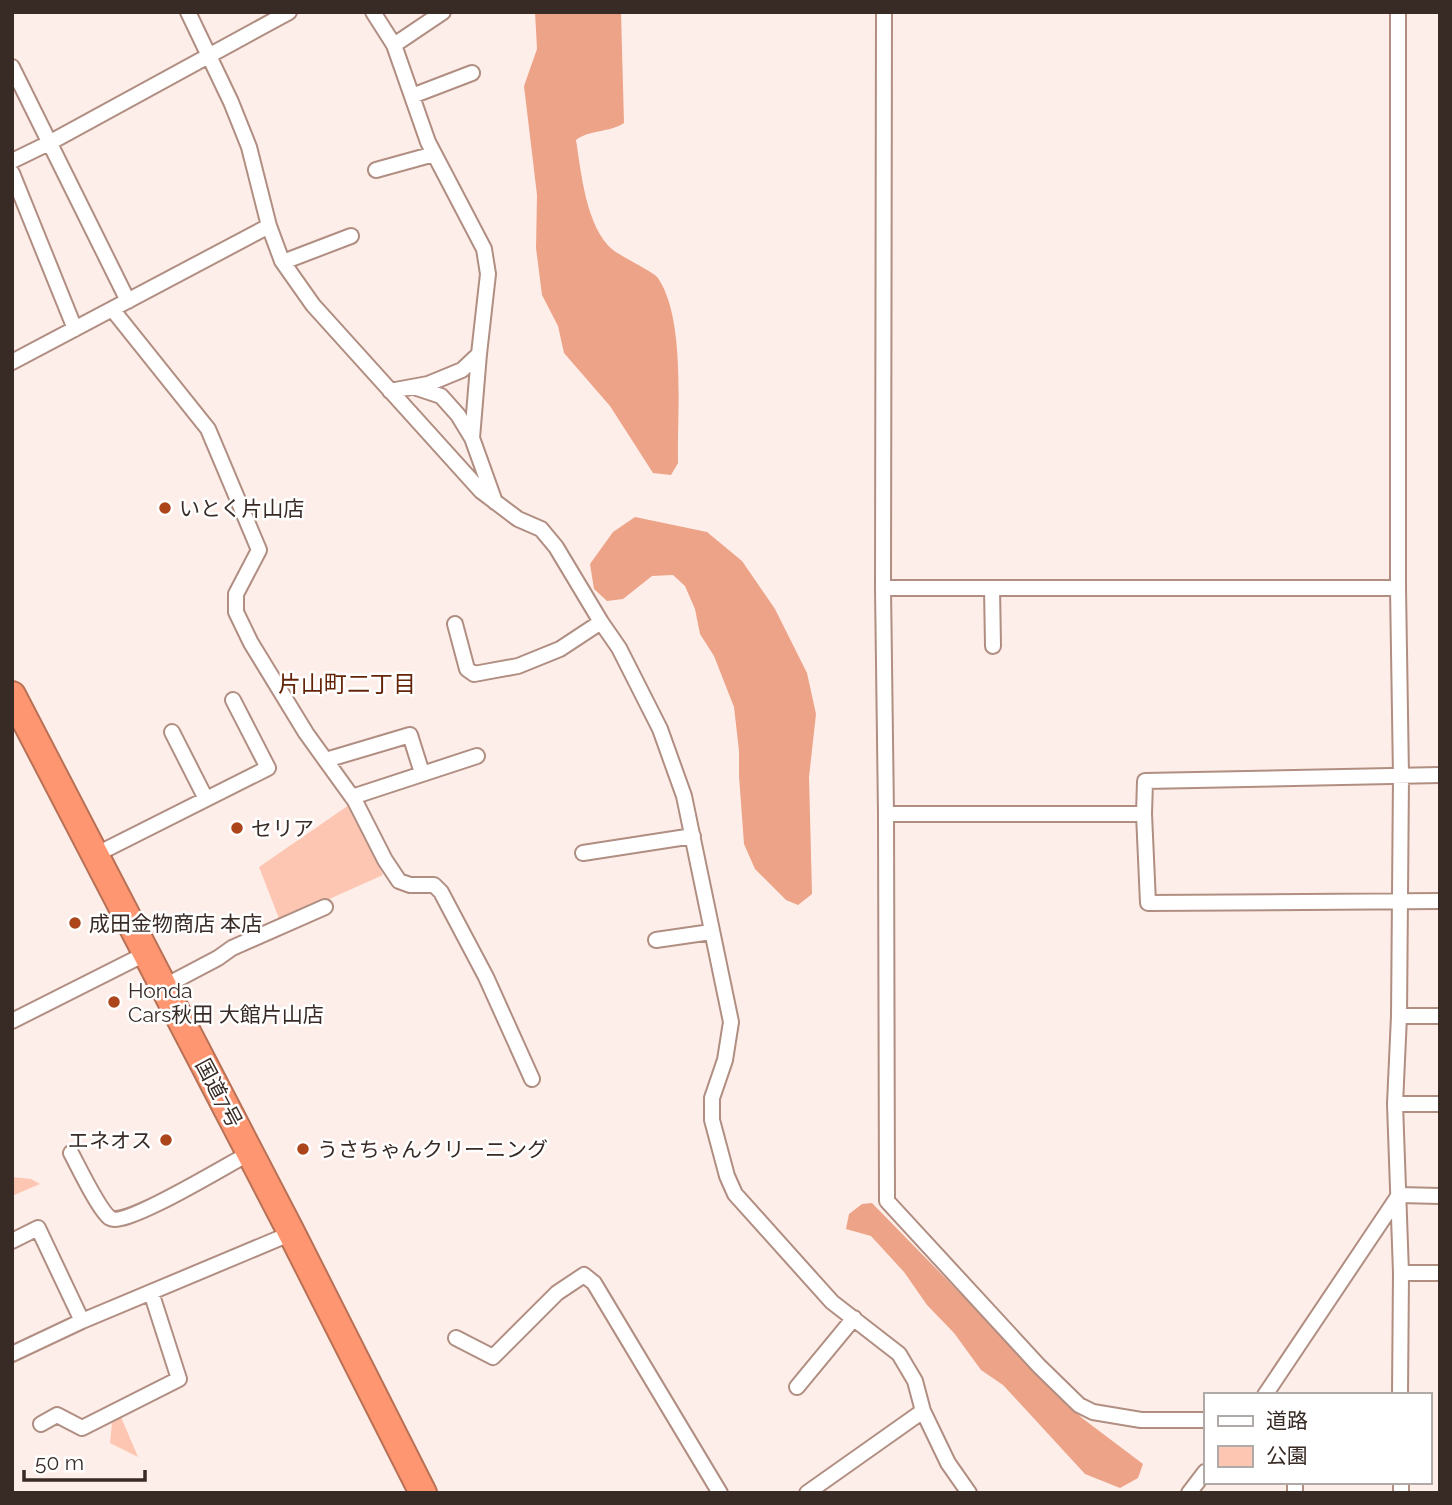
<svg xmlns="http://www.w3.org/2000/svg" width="1452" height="1505" viewBox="0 0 1452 1505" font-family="Raleway,'Noto Sans JP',sans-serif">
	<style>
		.green { fill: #fdc6b2 }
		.forest { fill: #eda387 }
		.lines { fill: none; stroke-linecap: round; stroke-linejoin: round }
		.street-casing { stroke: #b18e82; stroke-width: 18 }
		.highway-casing { stroke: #b97156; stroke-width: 30 }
		.street { stroke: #fff; stroke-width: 14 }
		.highway { stroke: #fe9771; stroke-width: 26 }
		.poi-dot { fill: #ac461a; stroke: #fff; stroke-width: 2.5 }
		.labels { text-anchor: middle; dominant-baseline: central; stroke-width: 5; stroke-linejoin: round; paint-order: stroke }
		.poi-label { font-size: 21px; fill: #382a25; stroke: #fff; text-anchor: start }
		.street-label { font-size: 21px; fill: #382a25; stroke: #fff }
		.neighbourhood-label { font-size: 23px; fill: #642407; stroke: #fff }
	</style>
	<rect width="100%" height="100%" fill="#feeee9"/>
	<path class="green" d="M349,805L383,875L280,921L259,867Z
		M12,1177L31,1179L40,1184L12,1196Z
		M121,1417L138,1457L110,1443L112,1423Z"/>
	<path class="forest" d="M535,12H621L624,123C609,133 591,129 576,140C581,171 586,228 613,250C622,257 654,272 658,278C686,320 677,412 678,463L671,475L653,473L610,406L564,353L558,326L542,295L536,248L537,195L524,86L537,49Z
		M635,517L707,532L742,561L775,609L807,673L816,714L809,777L812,894L798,905L786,900L755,869L744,844L739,776V751L734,707L714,656L700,634L695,609L685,586L673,575L652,576L623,599L607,601L594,589L590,564L613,532Z
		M872,1203L1082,1418L1143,1464L1138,1478L1120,1488L1085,1474L1003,1385L981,1370L954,1333L927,1305L904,1272L871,1236L846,1229L849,1214L862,1204Z"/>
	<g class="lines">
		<defs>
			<path id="street" d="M188,12L231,102L249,147L269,226L282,261L313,305L481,491L518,519L541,529L556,547L601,622L619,648L660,729L684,796L731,1022L725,1060L712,1098V1120L727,1176L735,1194L832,1302L899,1354L915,1381L923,1411L948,1463L969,1493
				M373,12L394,45L428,142L484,249L488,274L479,354L462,370L428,384L390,391
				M884,12L883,588L886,814L887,1201L1039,1366L1079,1405L1093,1412L1141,1420H1205
				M1398,12V588L1401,776L1399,1016L1395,1104L1401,1273L1400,1395
				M394,45L443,12
				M12,67L128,301
				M412,96L472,73
				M12,161L49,143L289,12
				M376,170L434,154
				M12,173L75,329
				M283,262L351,236
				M112,309L208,429L259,550L236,594V612L251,643L306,733L355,801L385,860L399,881L410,885H434L441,892L486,977L532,1079
				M479,354L472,438L495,502
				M12,362L269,226
				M414,387L441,396L458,415L472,438
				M883,588H1398
				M992,588L993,646
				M455,624L467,669L474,674L518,666L560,649L601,622
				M172,732L206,799
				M326,760L410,735L422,773
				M352,797L477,756
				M886,814H1144L1145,781L1440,775
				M1144,814L1148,903L1440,901
				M583,853L693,836
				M95,855L268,768L233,700
				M656,940L711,932
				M163,987L218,958L232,948L325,907
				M1399,1016H1440
				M12,1021L145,954
				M1395,1104H1440
				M71,1153C78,1166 99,1210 110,1218C125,1228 230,1163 250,1153
				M1399,1195L1440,1196
				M12,1241L38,1228L82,1321
				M1401,1273H1440
				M456,1338L493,1357L557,1293L584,1275L594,1283L720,1493
				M12,1354L82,1321L292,1233
				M797,1387L854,1318
				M1265,1395L1399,1195
				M41,1424L57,1415L82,1428L179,1379L151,1292
				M1401,1482V1493
				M807,1493L923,1411
				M1189,1493L1205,1472
				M1295,1493V1482"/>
			<path id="highway" d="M12,695L290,1230L423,1493"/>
		</defs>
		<use href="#street" class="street-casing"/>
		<use href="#highway" class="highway-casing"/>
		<use href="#street" class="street"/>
		<use href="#highway" class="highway"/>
	</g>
	<g class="poi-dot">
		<circle cx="165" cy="508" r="7"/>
		<circle cx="237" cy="828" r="7"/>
		<circle cx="75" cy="923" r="7"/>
		<circle cx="114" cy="1002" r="7"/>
		<circle cx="166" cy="1140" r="7"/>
		<circle cx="303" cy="1149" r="7"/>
	</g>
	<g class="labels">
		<g class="poi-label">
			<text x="179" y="508">いとく片山店</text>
			<text x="251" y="828">セリア</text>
			<text x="89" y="923">成田金物商店 本店</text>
			<text x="128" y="990">Honda<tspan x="128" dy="24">Cars秋田 大館片山店</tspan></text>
			<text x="152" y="1140" text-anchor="end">エネオス</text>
			<text x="317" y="1149">うさちゃんクリーニング</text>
		</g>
		<g class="street-label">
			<text transform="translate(219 1093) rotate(62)">国道7号</text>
		</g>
		<g class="neighbourhood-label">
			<text x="347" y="683">片山町二丁目</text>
		</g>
	</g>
	<rect width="1452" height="1505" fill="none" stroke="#382a25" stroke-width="28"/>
	<rect x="1204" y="1393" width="228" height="91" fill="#ffffff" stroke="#afaaa8" stroke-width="2"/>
	<rect x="1218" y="1416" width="35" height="10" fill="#ffffff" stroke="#afaaa8" stroke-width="2"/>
	<text x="1266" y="1428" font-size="21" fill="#382a25">道路</text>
	<rect x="1218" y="1446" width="35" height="21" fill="#fdc6b2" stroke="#afaaa8" stroke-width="2"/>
	<text x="1266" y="1463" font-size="21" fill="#382a25">公園</text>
	<path d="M24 1470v10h121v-10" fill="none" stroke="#382a25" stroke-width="3.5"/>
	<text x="35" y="1470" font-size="21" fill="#382a25" stroke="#ffffff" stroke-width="5" paint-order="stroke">50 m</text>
</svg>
